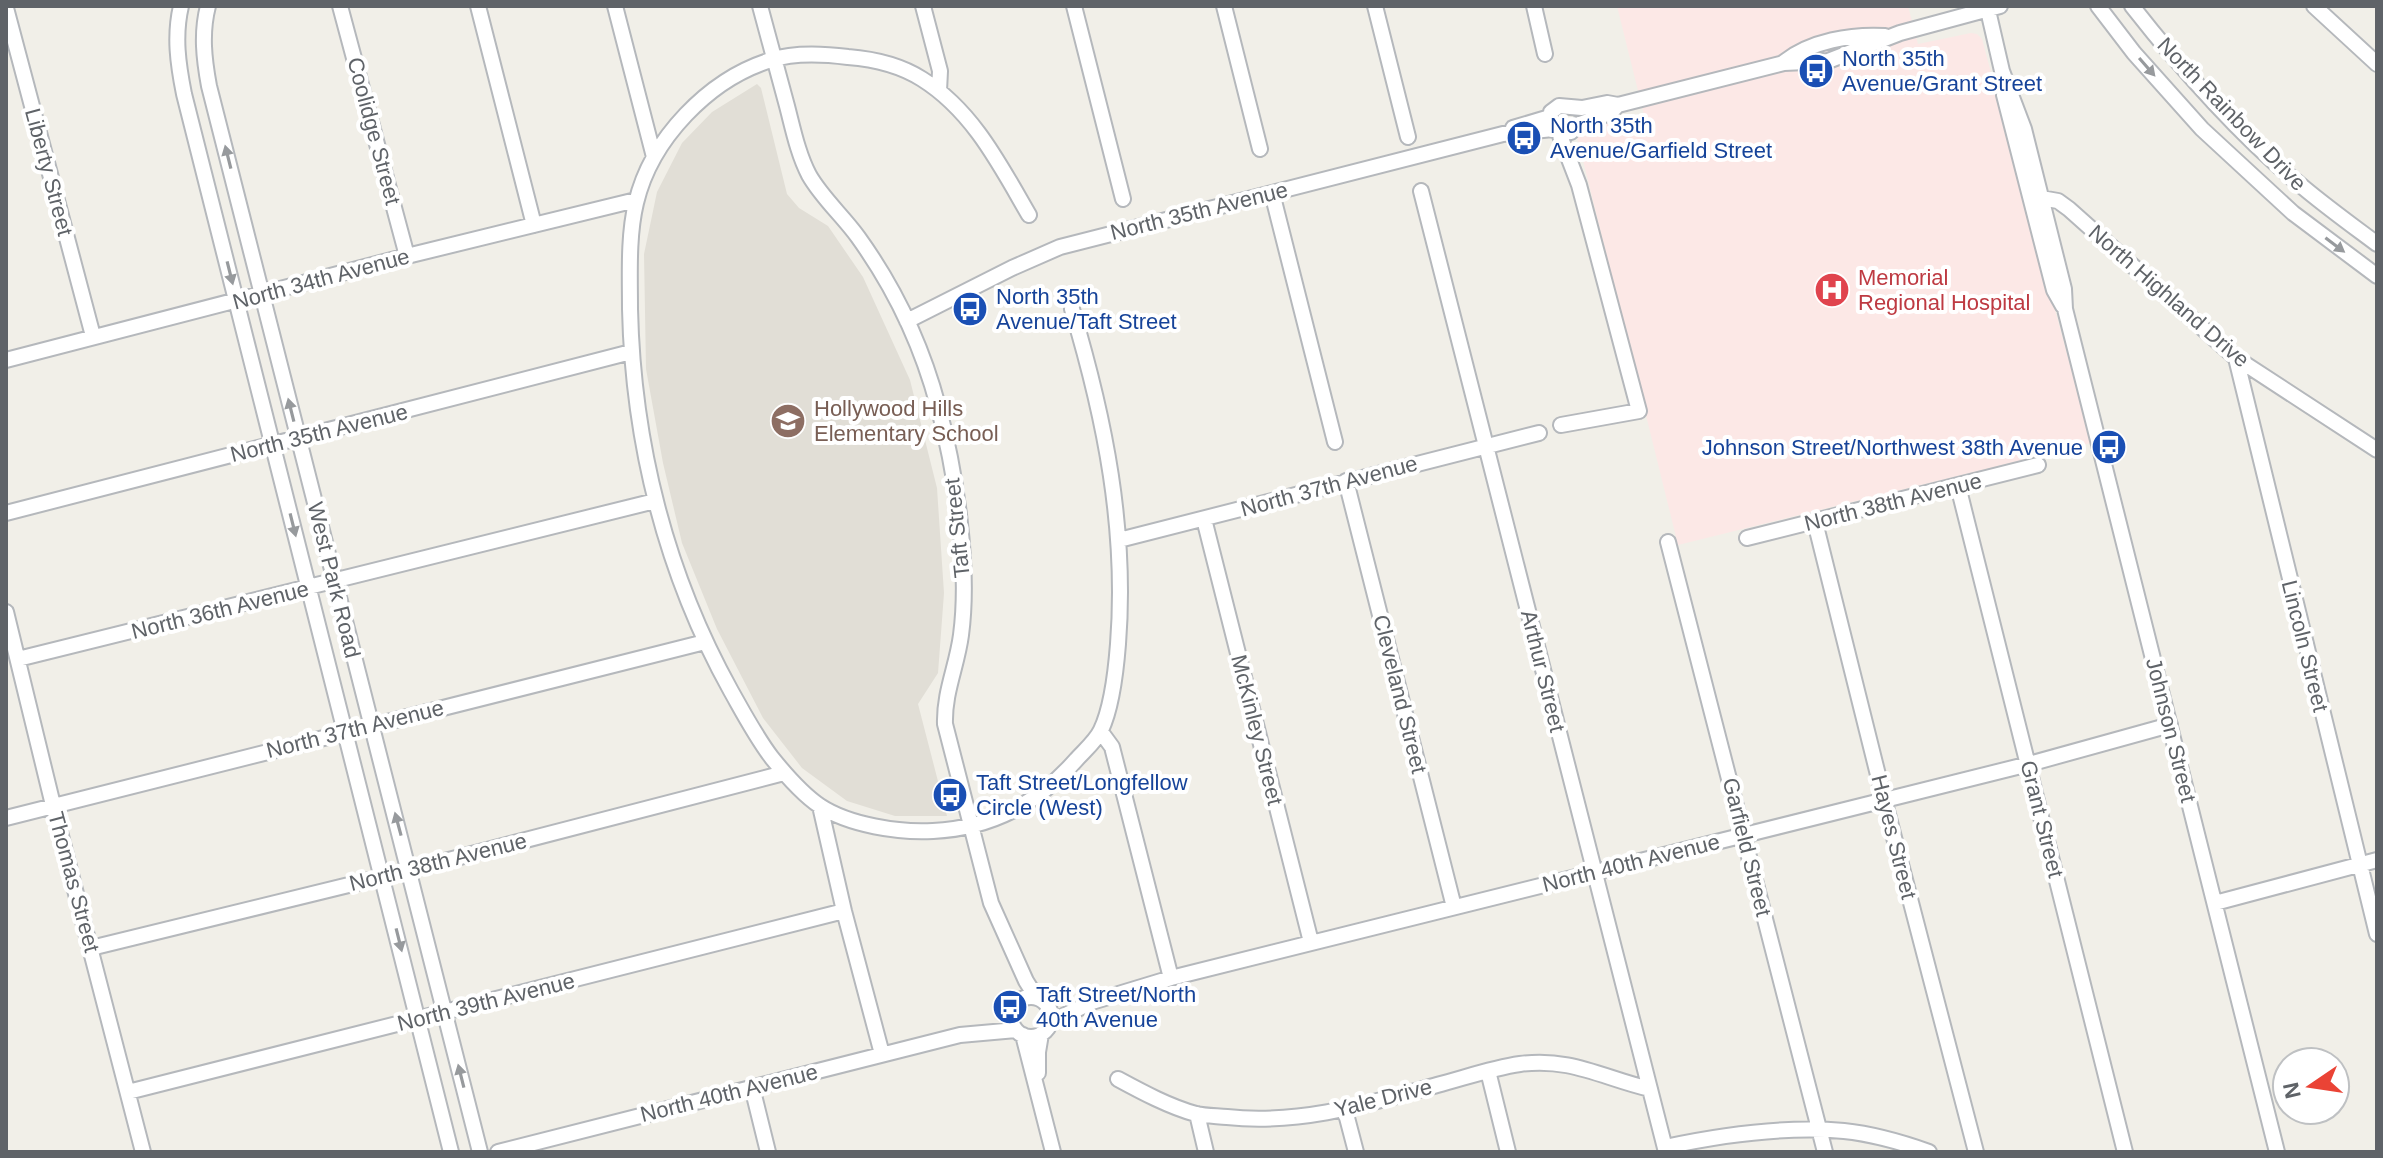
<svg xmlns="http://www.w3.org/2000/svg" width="2383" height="1158" viewBox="0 0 2383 1158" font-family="Helvetica,sans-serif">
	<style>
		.education { fill: #e1ded6 }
		.medical { fill: #fce8e6 }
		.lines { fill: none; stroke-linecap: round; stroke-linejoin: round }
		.minor-casing { stroke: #b5b8bc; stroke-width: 18 }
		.minor { stroke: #fff; stroke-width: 14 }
		.oneway { fill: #979a9d }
		.labels { text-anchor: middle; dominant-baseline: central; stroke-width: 8; stroke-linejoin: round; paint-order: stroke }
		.transit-label { font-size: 22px; fill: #164399; stroke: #fff; text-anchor: start }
		.street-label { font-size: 22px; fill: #5f6368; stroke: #fff }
		.health-label { font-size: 22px; fill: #be3a42; stroke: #fff; text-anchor: start }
		.education-label { font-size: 22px; fill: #785e54; stroke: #fff; text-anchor: start }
	</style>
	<rect width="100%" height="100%" fill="#f1efe8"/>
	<path class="education" d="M757,84L761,88L787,194L799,208L828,226L863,277L910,380L937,488L944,593L938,673L918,704L947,816H895L847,801L802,768L763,718L717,629L682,543L663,463L646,369L644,254L657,192L682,143L712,112Z"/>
	<path class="medical" d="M1617,6H1908L1918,44L1971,33L1977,34L1982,39L2091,443L1678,545L1577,136L1581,132L1589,128L1644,115Z"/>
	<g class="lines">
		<defs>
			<path id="minor" d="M181,6C174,36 178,64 184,94L451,1152
				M208,6C201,33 204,59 209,86L480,1152
				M340,6L407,256
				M478,6L534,225
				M615,6L654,157
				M760,6C769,39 778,72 787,106C793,129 798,154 809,175C822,198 843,216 858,237C894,287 922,346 938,406C956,472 970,567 961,635C957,666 944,692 945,724L991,903L1026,981L1036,997
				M923,6L940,71L939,91
				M1074,6L1123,199
				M1224,6L1260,149
				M1375,6L1408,137
				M1534,6L1545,54
				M1987,6L2002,71L2024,129L2064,289L2065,309L2277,1152
				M2098,6L2134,53L2202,129L2293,213L2377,276
				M2132,6C2183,71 2240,136 2304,188C2328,208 2353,226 2377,244
				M2314,6L2377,64
				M6,8L93,336
				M1784,62C1811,41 1851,34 1885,36
				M2004,95L2054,290L2063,306
				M1618,105L1610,113L1577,125L1571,132L1559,133L1550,125L1551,112L1559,106L1582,108L1607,103L1618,105L1784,63L1828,61L1900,33L2000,6
				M1513,128L1550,117
				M1559,133L1579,185L1639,411L1561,425
				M1421,191L1666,1152
				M1272,193L1335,442
				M2041,198L2058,201L2069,209L2236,358L2377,450
				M1029,215C1000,165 973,111 922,79C900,65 873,59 848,57C824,54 795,52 771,60C709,79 651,139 636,203C628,236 630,275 630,309C633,443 666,574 731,691C744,714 756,737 772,758C785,774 802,794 820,806C849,825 899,833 933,831C992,828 1037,804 1076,760C1084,751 1096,741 1101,730C1112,707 1116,670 1118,644C1127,529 1105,419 1072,309
				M907,321L1012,268L1060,247L1503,134L1553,129
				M2236,358L2377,934
				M6,360L407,256L636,200
				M1346,481L1454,907
				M1958,486L2125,1152
				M6,513L631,352
				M1204,519L1311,942
				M1815,522L1884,799L1976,1152
				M1747,538L2038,465
				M1119,540L1539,433
				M1668,542L1825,1152
				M6,612L53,805L143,1152
				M18,659L655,501
				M1101,732L1112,747L1171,978
				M820,806L844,911L882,1054
				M6,818L705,642
				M2215,903L2377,860
				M91,948L410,870L784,773
				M1011 1017a20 20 0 1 1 40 0a20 20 0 1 1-40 0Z
				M1051,1022L1092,1002L1171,978L2029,764L2170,725
				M1023,1035L1053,1152
				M1488,1071L1508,1152
				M1038,1073V1052L1041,1034
				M1118,1079C1142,1092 1170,1107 1196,1114C1206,1116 1217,1116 1227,1117C1299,1125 1368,1104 1437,1085C1464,1078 1492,1068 1520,1064C1570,1057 1603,1078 1650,1089
				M752,1087L768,1152
				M128,1092L844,911
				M1345,1110L1356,1152
				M1197,1114L1206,1152
				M1665,1147C1721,1135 1787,1126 1844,1131C1873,1134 1901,1142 1929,1152
				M498,1152L960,1035L1016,1030"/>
		</defs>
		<use href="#minor" class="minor-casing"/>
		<use href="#minor" class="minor"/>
	</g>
	<defs><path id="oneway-solid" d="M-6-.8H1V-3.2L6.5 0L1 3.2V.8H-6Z" transform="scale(2)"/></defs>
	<g class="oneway">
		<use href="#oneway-solid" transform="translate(2147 67) rotate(49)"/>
		<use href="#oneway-solid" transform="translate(228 157) rotate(-104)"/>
		<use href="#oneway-solid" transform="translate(2335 245) rotate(37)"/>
		<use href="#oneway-solid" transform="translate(230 273) rotate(76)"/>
		<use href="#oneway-solid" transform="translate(291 410) rotate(-104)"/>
		<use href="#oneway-solid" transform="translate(293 525) rotate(76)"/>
		<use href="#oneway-solid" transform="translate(398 824) rotate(-105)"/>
		<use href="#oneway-solid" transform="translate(399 940) rotate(76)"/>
		<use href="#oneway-solid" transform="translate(461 1076) rotate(-104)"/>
	</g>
	<defs>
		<symbol id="bus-disc" viewBox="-11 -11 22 22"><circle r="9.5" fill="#1a4fb4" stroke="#fff"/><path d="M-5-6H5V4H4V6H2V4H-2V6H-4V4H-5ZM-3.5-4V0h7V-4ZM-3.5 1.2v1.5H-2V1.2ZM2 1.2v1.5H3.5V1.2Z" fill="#fff"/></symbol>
		<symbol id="hospital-disc" viewBox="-11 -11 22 22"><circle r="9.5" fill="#e0444e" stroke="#fff"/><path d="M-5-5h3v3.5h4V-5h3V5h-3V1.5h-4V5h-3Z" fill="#fff"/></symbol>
		<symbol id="school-disc" viewBox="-11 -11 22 22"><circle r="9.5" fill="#8d6e63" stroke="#fff"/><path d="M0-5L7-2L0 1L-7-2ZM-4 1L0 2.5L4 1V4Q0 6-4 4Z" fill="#fff"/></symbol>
	</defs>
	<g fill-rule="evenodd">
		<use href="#bus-disc" x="1796" y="51" width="40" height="40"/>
		<use href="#bus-disc" x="1504" y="118" width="40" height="40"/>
		<use href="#hospital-disc" x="1812" y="270" width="40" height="40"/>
		<use href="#bus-disc" x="950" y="289" width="40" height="40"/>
		<use href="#school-disc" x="768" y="401" width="40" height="40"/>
		<use href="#bus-disc" x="2089" y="427" width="40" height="40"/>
		<use href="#bus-disc" x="930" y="775" width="40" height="40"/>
		<use href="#bus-disc" x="990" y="987" width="40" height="40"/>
	</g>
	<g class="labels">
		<g class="transit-label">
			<text x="1842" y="58">North 35th<tspan x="1842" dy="25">Avenue/Grant Street</tspan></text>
			<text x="1550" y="125">North 35th<tspan x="1550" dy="25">Avenue/Garfield Street</tspan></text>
			<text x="996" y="296">North 35th<tspan x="996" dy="25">Avenue/Taft Street</tspan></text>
			<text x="2083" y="447" text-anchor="end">Johnson Street/Northwest 38th Avenue</text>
			<text x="976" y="782">Taft Street/Longfellow<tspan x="976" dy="25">Circle (West)</tspan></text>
			<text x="1036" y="994">Taft Street/North<tspan x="1036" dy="25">40th Avenue</tspan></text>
		</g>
		<g class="street-label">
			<text transform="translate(2232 114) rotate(46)">North Rainbow Drive</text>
			<text transform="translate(374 131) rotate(75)">Coolidge Street</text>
			<text transform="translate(49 172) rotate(75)">Liberty Street</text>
			<text transform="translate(1199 211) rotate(-14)">North 35th Avenue</text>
			<text transform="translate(321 279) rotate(-15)">North 34th Avenue</text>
			<text transform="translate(2169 296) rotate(41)">North Highland Drive</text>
			<text transform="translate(319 433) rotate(-14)">North 35th Avenue</text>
			<text transform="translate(1329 486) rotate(-15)">North 37th Avenue</text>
			<text transform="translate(1893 502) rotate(-14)">North 38th Avenue</text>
			<text transform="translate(957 528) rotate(-96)">Taft Street</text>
			<text transform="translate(334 580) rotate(76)">West Park Road</text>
			<text transform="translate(220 610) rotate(-14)">North 36th Avenue</text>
			<text transform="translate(2305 646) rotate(76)">Lincoln Street</text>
			<text transform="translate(1543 671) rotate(76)">Arthur Street</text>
			<text transform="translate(1400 694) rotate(76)">Cleveland Street</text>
			<text transform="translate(355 729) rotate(-14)">North 37th Avenue</text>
			<text transform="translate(1257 730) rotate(76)">McKinley Street</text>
			<text transform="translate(2171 730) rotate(76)">Johnson Street</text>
			<text transform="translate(2042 819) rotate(76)">Grant Street</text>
			<text transform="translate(1894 837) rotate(76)">Hayes Street</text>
			<text transform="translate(1747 847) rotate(76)">Garfield Street</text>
			<text transform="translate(438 862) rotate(-14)">North 38th Avenue</text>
			<text transform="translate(1631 863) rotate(-14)">North 40th Avenue</text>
			<text transform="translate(74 882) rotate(75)">Thomas Street</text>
			<text transform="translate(486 1002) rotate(-14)">North 39th Avenue</text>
			<text transform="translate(729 1093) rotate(-14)">North 40th Avenue</text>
			<text transform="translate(1383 1098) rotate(-14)">Yale Drive</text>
		</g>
		<g class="health-label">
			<text x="1858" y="277">Memorial<tspan x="1858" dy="25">Regional Hospital</tspan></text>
		</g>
		<g class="education-label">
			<text x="814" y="408">Hollywood Hills<tspan x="814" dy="25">Elementary School</tspan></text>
		</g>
	</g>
	<rect width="2383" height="1158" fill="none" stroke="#5f6368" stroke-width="16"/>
	<g transform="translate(2311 1086) rotate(257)"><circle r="38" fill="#ffffff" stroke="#bfc1c3" stroke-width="2"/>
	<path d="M0-6L14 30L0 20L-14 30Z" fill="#ea4335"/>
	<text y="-12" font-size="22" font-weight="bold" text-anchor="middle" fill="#5f6368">N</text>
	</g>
</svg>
